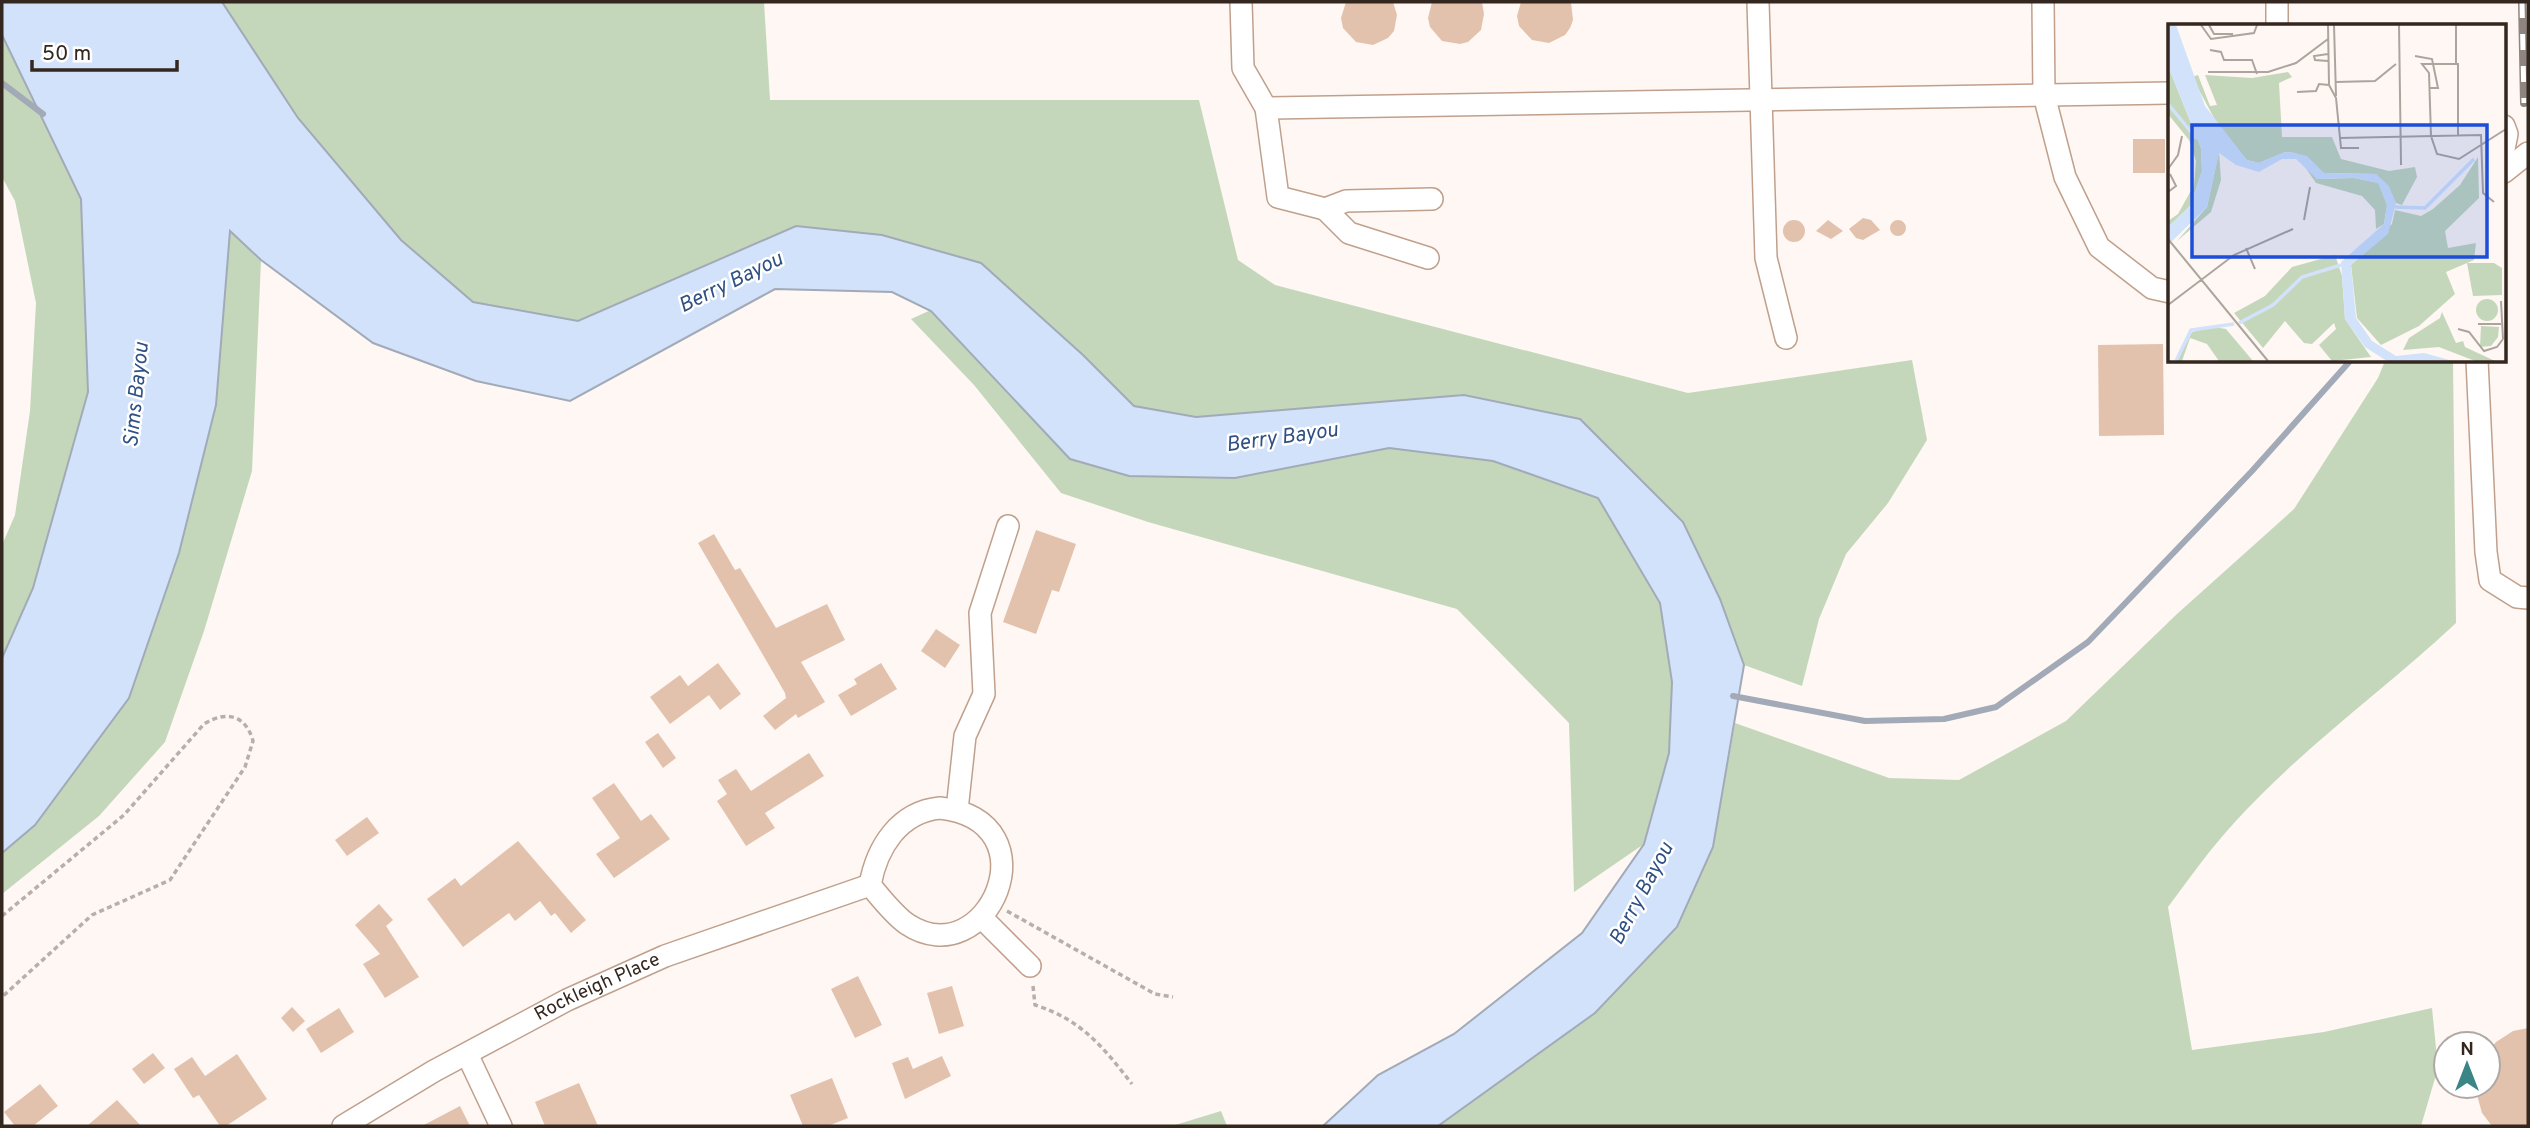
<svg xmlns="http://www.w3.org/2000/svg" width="2530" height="1128" viewBox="0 0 2530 1128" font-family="Overpass,sans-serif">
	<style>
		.green { fill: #c5d7bb }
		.water { fill: #d1e2fa; stroke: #a2aab8; stroke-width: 2 }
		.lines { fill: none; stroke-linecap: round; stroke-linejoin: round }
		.stream { stroke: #a2aab8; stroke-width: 6 }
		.building { fill: #e3c2ad }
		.minor-casing { stroke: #c0a08c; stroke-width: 24 }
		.path { stroke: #b8afaa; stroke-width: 3.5; stroke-dasharray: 5 3.5; stroke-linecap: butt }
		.minor { stroke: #fff; stroke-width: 21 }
		.rail-casing { stroke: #8f857e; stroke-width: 8 }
		.rail { stroke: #fff; stroke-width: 5; stroke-dasharray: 16; stroke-linecap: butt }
		.labels { text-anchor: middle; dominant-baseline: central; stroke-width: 5; stroke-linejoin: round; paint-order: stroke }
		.street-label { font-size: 19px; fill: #34271f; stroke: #fff }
		.water-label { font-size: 21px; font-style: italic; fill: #2f5084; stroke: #fff }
		.inset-river { fill: none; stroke: #d1e2fa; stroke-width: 3.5 }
		.inset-road { fill: none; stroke: #ada49e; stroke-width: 2 }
		.view { fill: #1d4ed8; fill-opacity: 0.15; stroke: #1d4ed8; stroke-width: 3.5 }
		.inset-edge { fill: none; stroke: #34271f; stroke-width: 3.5 }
	</style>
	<rect width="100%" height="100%" fill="#fef7f3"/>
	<path class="green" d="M222,2H764L770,100H1199L1238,260L1275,285L1688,393L1912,360L1927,440L1888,503L1846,554L1819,619L1802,686L1744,665L1720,599L1683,522L1464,395L1196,417L1134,406L1083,355L981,263L882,235L796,226L578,321L472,302L401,240L298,118Z
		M2,35L81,199L88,393L33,588L2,658V545L15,515L30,411L36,303L15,201L2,177Z
		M230,230L261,260L252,471L204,631L165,742L99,816L2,894V853L35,825Z
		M931,310L1070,459L1235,478L1388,448L1493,461L1598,498L1660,603L1672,682L1669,753L1644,844L1574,892L1569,723L1457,609L1148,522L1061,493L974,385L911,319Z
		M2385,361H2453L2456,623C2383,691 2301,749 2234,823C2210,849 2189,879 2168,907L2192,1050L2324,1032L2432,1008L2438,1068L2421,1126H1438L1595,1013L1713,847L1735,723L1889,778L1959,780L2066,721L2177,614L2294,509L2378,378Z
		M1221,1111L1227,1126H1172Z"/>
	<path class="water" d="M2,2H222L298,118L401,240L473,302L578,321L796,226L882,235L981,263L1083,355L1134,406L1196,417L1464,395L1580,419L1683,522L1720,599L1744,665L1713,847L1677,927L1595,1013L1438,1126H1323L1378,1075L1454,1034L1582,933L1644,844L1669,753L1672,682L1660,603L1598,498L1493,461L1389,448L1235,478L1129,476L1070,459L931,311L892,292L775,289L570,401L476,381L373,343L261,260L230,231L216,405L179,553L129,698L35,825L2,853V658L33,588L88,392L81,199L2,35Z"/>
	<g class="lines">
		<path class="stream" d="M2,83L43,114
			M1733,696L1865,721L1944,719L1996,707L2088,642L2252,471L2351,360"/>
	</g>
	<path class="building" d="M1346,2H1393L1397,15L1394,31L1388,38L1373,45L1356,42L1343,28L1341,18Z
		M1432,2H1482L1484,14L1481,30L1468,42L1460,44L1442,41L1430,27L1428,18Z
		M1521,2H1571L1573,20L1570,28L1565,35L1549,43L1532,40L1519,26L1517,16Z
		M2133,139H2165V173H2133Z
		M1863,218L1871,220L1880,230L1863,240L1856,238L1849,229Z
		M1890 228a8 8 0 1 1 16 0a8 8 0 1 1-16 0Z
		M1828,220L1843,231L1831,239L1816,231Z
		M1783 231a11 11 0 1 1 22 0a11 11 0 1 1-22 0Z
		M2163,344L2164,435L2099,436L2098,345Z
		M1036,530L1076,544L1059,592L1052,590L1036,634L1003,622Z
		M714,534L735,570L740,568L776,628L827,604L845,640L801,662L825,702L798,718L796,714L775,730L763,716L786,698L785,693L698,543Z
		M936,629L960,645L945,668L921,651Z
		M718,663L741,694L720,710L709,695L670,724L650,697L680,675L688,686Z
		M881,663L897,689L851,716L838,695L857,684L854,679Z
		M658,733L676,758L663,768L645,742Z
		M809,753L824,776L765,813L775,828L746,846L717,801L727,794L718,780L736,769L751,791Z
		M614,783L641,821L651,814L670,839L614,878L596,854L620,838L592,798Z
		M367,817L379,833L347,856L335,840Z
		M518,841L586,920L571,933L555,913L551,916L540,901L515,921L509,913L463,947L427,899L455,878L461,886Z
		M379,904L393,920L386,926L419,977L385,998L363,964L380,954L355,925Z
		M858,976L882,1025L855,1038L831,989Z
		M952,986L964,1026L939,1034L927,993Z
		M292,1007L305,1021L293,1032L281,1018Z
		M339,1008L354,1032L321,1053L306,1029Z
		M2528,1028V1126H2492L2482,1113L2477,1095V1086H2488V1052L2496,1042L2513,1031Z
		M153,1053L165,1068L144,1084L132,1069Z
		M237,1054L267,1099L226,1126H220L199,1095L193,1098L174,1069L192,1057L205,1076Z
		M942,1056L951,1076L905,1099L892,1063L908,1057L913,1069Z
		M832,1078L848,1118L828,1126H803L790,1095Z
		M579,1083L598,1126H545L535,1102Z
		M40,1084L58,1106L33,1126H15L4,1112Z
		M117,1100L141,1126H87Z
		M460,1106L470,1126H422Z"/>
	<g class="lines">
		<defs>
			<g id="minor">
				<path d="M1241,2L1243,68L1266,108L2170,93"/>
				<path d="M1758,2L1766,258L1786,338"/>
				<path d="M2043,2L2044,95L2065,177L2099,247L2152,288L2170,292"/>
				<path d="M2277,2V26"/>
				<path d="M1266,108L1278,197L1325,209L1346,201L1432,199"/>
				<path d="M2504,126L2507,134L2504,149"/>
				<path d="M2504,172L2528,153"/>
				<path d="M1325,209L1349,233L1428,258"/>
				<path d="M2477,360L2486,552L2490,580L2517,597L2528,598"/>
				<path d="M940,808C1056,821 987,977 907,924C893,914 881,898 870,885C877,847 899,812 940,808Z"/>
				<path d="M957,810L965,736L984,694L980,613L1008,526"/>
				<path d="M981,917L1030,966"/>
				<path d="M467,1054L501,1126"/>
				<path id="s1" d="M343,1126L434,1071L567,1000L665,956L870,885"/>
			</g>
		</defs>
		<use href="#minor" class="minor-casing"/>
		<path class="path" d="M1007,911L1155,994L1173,997
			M2,916L124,815L204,724C226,710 246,715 253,741L245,767L170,880L92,915L2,997
			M1033,986L1035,1005C1082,1020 1103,1047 1132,1084"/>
		<use href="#minor" class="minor"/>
		<defs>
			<path id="rail" d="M2522,2L2524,103"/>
		</defs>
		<use href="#rail" class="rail-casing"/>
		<use href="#rail" class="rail"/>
	</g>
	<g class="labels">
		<g class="street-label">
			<text stroke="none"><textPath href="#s1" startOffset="290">Rockleigh Place</textPath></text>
		</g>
		<g class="water-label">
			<text transform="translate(731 283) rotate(-26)">Berry Bayou</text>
			<text transform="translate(137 395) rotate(-84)">Sims Bayou</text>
			<text transform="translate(1282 438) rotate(-8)">Berry Bayou</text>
			<text transform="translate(1642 894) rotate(-62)">Berry Bayou</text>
		</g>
	</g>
	<g transform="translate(2168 24)">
		<rect width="338" height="338" fill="#fef7f3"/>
		<path d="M0,42L33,124L34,147L22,182L0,203V197L10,190L26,161L28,137L21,116L0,90ZM120,48L124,53L111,59L114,113H164L173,135L221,147L247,143L249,153L234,181L228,179L208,150L156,149L127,129L117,128L91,139L79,136L53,107L24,53L30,51L42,82L49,81L37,51L84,54ZM51,128L53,156L43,188L9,217L39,183ZM310,133L311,174L277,207L280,224L308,219L306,236L278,248L287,270L251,302L213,321L189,294L183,241L224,200L227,186L253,192L265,185L292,161ZM133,137L149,155L186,154L211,159L219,181L216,200L208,205L207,186L194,172L148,159ZM167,231L174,252L177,295L203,333L164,337L151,321L168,305L166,299L144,320L136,319L117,297L95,324L66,289L97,272L124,243ZM299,239H326L334,244V271L305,272ZM308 286a11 11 0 1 1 22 0a11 11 0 1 1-22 0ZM274,288L288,319L295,317L297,323L327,337H307L271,323L235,326L241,314L272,294ZM313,302L331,303L330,313L323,322L312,323ZM46,303L58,305L85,337H51L39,320L22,314L14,337H9L24,308Z" fill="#c5d7bb"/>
		<path d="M0,1H8L37,82L79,136L91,139L117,128L127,129L139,132L156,149L208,150L221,162L228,179L220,210L183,241L188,294L204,317L228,332L256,329L285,337H219L197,323L177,295L173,238L216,200L219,181L210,159L186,154L149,155L128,135H114L91,148L68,141L51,129L39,183L0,221V203L22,182L34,147L33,124L0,42Z" fill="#d1e2fa"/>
		<path class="inset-river" d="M0,80L29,115M227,183L257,184L306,135M71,299L105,281L134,253L173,241M8,337L23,306L66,300"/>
		<path class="inset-road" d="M33,1L43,15L86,9L89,1M41,1L46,10H65M160,1L161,61M166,1L168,72M231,1L233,141M288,1V40M42,26L53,28L56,36H84L89,50M247,32L264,35L270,64H262M160,37L147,36L146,32L160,30M40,48H100L128,39L160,15M168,58L207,57L228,40M129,68L148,67L151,60L161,61L168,74L172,114L313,111L315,169L326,178M290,112V40H254L261,49L263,112L269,130L291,135L338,105M172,114L173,124H191M0,145L10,131L14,112M0,168L8,162L2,150M136,196L142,163M0,215L100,337M78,224L87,245M333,277L335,315M0,281L66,231L125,205M310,300H333M290,305L301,308L316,327L329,323L335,315"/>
		<path class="view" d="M24,101H319V233H24Z"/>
		<rect width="338" height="338" class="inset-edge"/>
	</g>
	<rect width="2530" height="1128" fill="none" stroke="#34271f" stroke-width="7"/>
	<g transform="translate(2467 1065)"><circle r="33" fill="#ffffff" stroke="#aea9a5" stroke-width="2"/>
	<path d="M0-5L12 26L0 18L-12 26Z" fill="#3c8586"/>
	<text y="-10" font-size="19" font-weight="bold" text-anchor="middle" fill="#34271f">N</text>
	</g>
	<path d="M32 60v10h145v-10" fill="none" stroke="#34271f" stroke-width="3.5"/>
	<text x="42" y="60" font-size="21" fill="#34271f" stroke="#ffffff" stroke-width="5" paint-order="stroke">50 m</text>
</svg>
